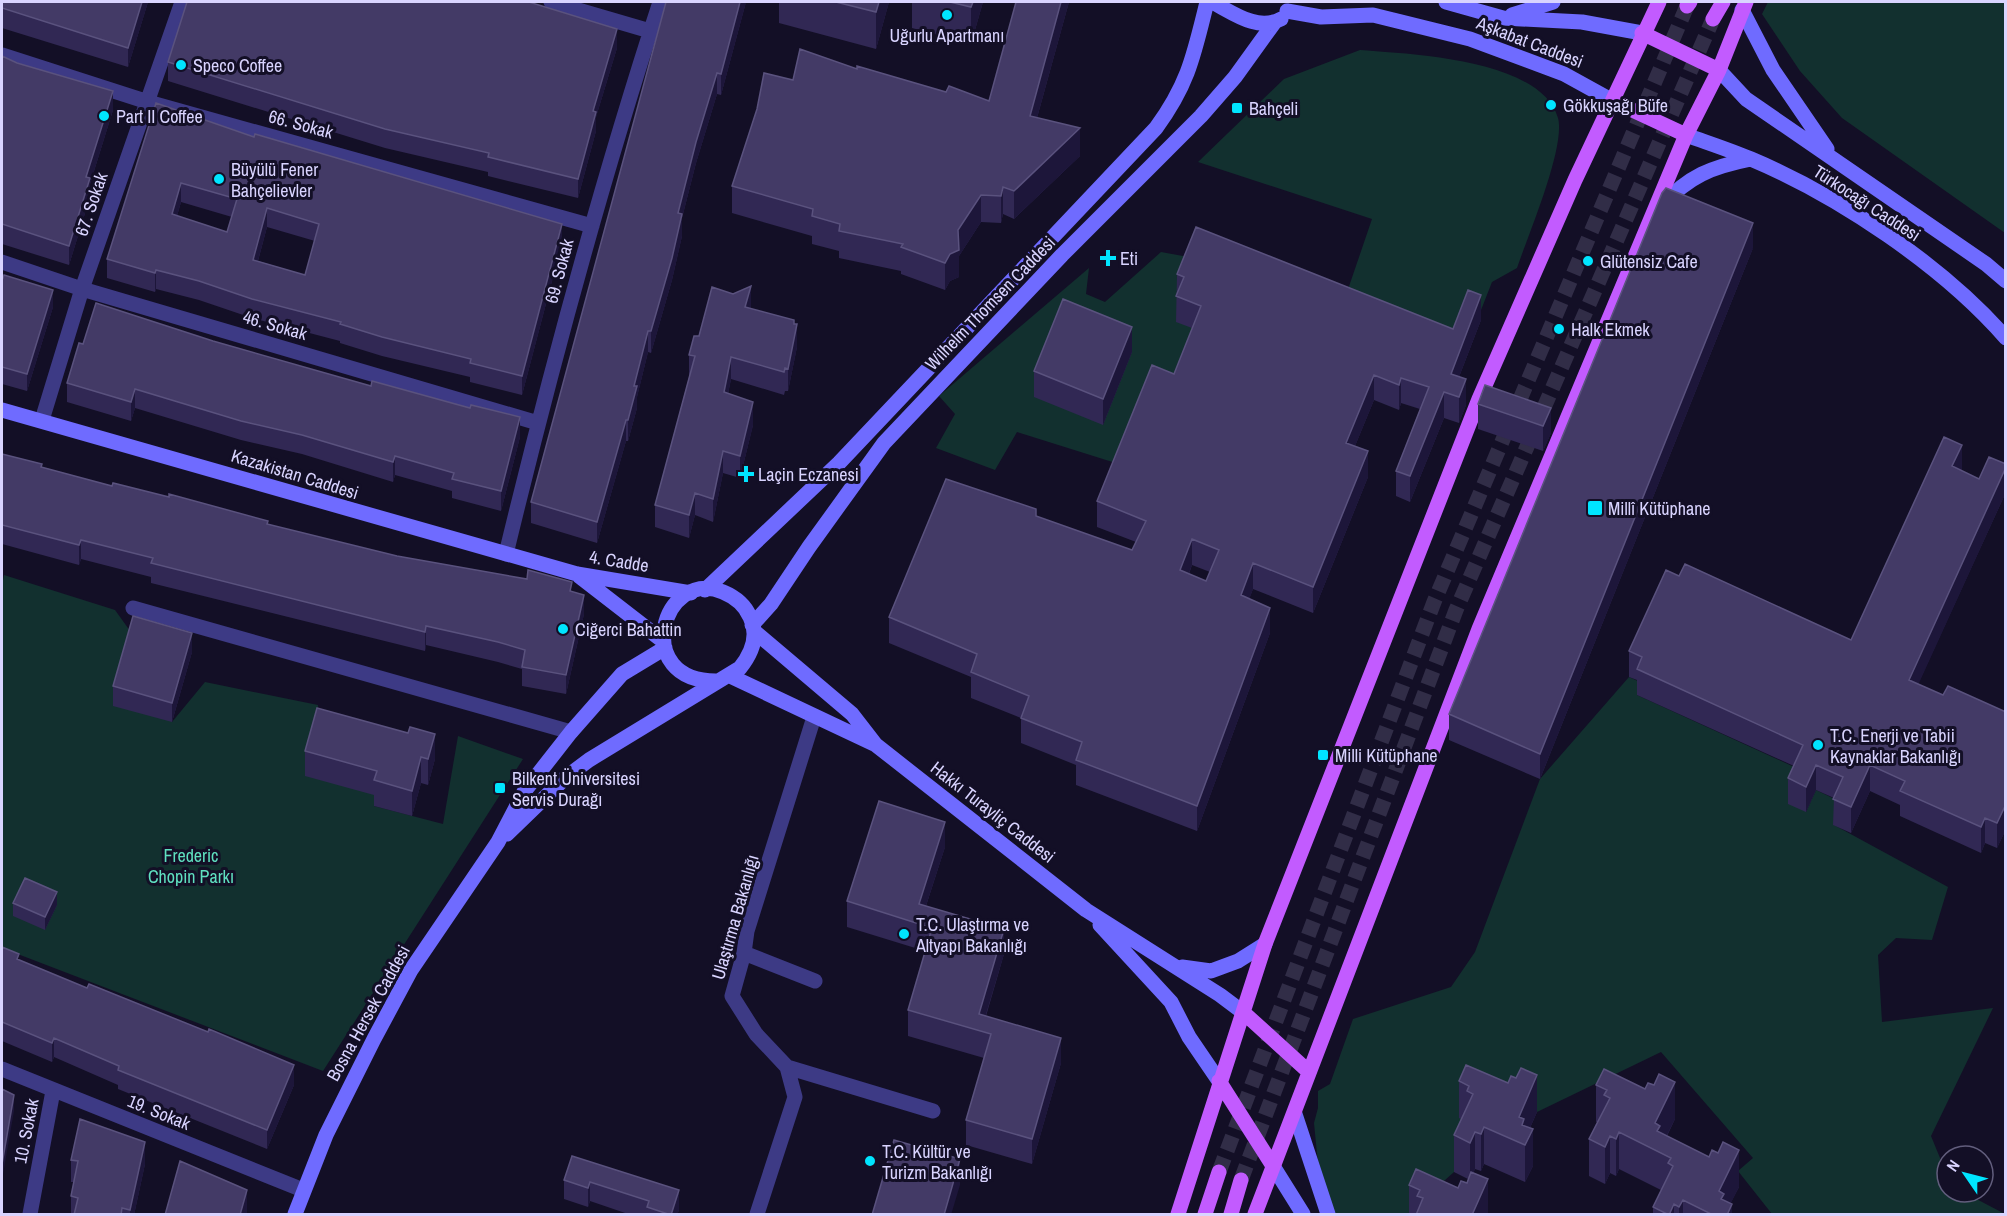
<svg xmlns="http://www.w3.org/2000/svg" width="2007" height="1216" viewBox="0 0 2007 1216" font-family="'Archivo Narrow',sans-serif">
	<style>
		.green { fill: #12302f }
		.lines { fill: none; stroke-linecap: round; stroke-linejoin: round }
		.primary-tunnel { stroke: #312d47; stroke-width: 15; stroke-dasharray: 15 8; stroke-linecap: butt }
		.street { stroke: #3d3a85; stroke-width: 15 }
		.secondary { stroke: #6f6bff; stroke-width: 15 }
		.primary { stroke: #c25bff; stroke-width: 15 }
		.wall { fill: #312854; fill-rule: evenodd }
		.shaded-wall { fill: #1d163a }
		.building { fill: #433a66; stroke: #5a527e; stroke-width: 1.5; fill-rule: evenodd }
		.poi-dot { fill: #00e5ff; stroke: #130f26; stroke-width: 2 }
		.labels { text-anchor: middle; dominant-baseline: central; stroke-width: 6; stroke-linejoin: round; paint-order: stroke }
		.poi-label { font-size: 18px; fill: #d9d4ff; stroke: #130f26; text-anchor: start }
		.street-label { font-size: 18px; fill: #d9d4ff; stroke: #130f26 }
		.park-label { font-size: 18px; fill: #5fe0c0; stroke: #130f26 }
	</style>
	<rect width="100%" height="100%" fill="#130f26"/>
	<path class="green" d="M1768,2H2005V233L1842,118L1800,71L1762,14Z
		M1360,50C1411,54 1541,59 1558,118C1566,147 1527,238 1517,268L1492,282L1463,356L1343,304L1372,219L1198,162L1284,79Z
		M1161,252L1194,258L1214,336L1122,465L1017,432L995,470L936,448L955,414L939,396L1089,268L1086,294L1105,302Z
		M4,575L115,610L133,635L172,722L205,682L318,705L317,733L377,796L374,806L443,824L458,736L523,759L323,1071L2,948V585Z
		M1629,677L1642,683L1637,695L1803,771L1806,812L1816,790L1843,803L1834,825L1948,887L1932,940L1896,938L1878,955L1882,1022L1993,1008L1931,1136L1947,1175V1192H1963L2005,1214H1772L1738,1171L1753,1158L1661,1052L1537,1112L1521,1105L1469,1123L1454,1172L1416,1206L1413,1214H1323L1314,1123L1318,1108V1091L1330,1084L1353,1019L1451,987L1475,952L1540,779Z"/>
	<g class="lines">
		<path class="primary-tunnel" d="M1219,1172L1434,602L1687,6
			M1241,1180L1456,610L1713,19"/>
		<path class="street" d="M551,2L650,31
			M2,55L148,102L592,226
			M2,262L82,289L538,423
			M42,420L82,289L182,2
			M506,554C551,368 601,183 660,2
			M133,608L571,732
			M744,953L815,981
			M787,1067L933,1111
			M2,1069L303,1190
			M30,1214L53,1091
			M757,1214L795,1097L787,1067L756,1034L732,996L744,953L747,931L814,717"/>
		<path class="secondary" d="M1212,2C1232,12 1257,32 1281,19
			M1446,2L1503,18L1582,22L1642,33
			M1742,10L1773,70L1827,149
			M1287,11L1321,17L1373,15L1470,39L1564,74L1613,101
			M1512,15L1553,2
			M1719,70L1746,99L1986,264L2006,281
			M1686,135C1708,143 1730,150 1751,159C1839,196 1943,266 2006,338
			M1661,206C1689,176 1711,167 1751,159
			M2,410L577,574L691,593
			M579,576L663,641
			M705,590L839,463L1156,128C1189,83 1194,54 1207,2
			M752,625L771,604L809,547L884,443L1062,255L1201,116L1235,77L1274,23
			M754,631L852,714L876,745L1086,910L1220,995L1244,1013
			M730,676L874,744
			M507,834L565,778L589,760L740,668C752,653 759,635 750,617C745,605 735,597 723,592C662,567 630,682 717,681
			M1100,925L1171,1002L1189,1037L1219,1081
			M1182,967L1211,971L1238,961L1265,944
			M1295,1114L1328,1214
			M1273,1166L1303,1214
			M295,1214L326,1135L374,1039L411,970L498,842L524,792L571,732L622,674L665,648"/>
		<path class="primary" d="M1687,6L1690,2
			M1713,19L1723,2
			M1642,33L1719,70
			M1613,101L1686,135
			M1244,1013L1309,1072
			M1219,1081L1273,1166
			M1178,1214L1265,944L1479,399L1575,180L1659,2
			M1205,1214L1219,1172
			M1231,1214L1241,1180
			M1255,1214L1479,629L1686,135L1719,70L1746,2"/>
	</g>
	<path class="wall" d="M2,2H148L128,67L2,28Z
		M746,2L721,95L717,94L696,163L682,218V236L672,280L651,353L648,352L637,397V408L628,441H626L597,543L531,523V502Z
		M779,2H889L876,49L779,23Z
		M912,2H983L971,44L912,28Z
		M1069,2L1037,118L1080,156L1014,219L1003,214L1001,223L981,222L959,256V277L950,281L945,290L901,274V271L839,258V251L812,244V236L732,213V186L857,69L946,92L989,101Z
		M617,48L596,117V131L578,198L488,176V172L385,148L168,81V62Z
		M2,56L113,110L90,184V197L69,265L2,244Z
		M156,103L562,243L522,395L470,382V377L382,356L340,343V341L252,318L199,300L156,289L155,292L107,278V259ZM181,202L232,217L227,232L177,216ZM267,227L315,241L305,275L258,261Z
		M1753,248L1540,779L1449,740V714Z
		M1177,274L1453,329L1481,320L1459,377L1466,405L1459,423L1444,418L1410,502L1396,496V471L1420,409L1401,403L1399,410L1374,400L1355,446L1368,477L1313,613L1253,589L1249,599L1270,633L1197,831L1076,785V765L1021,743V718L971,698V677L889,643V617L1036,516L1132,550L1136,542L1097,527V501L1174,374L1192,328L1176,322ZM1192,565L1210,572L1206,581L1189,574Z
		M2,277L53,307L27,391L2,384Z
		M751,309L797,347L788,391H785L784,395L731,379L728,394L753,425L740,478L723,473L713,522L695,515L689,538L655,527V505L689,377V355L699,336Z
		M213,341L520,437L501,511L452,498V491L395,475L393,482L302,454L241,440L135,408L131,421L67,402V383L83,344Z
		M1132,352L1103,425L1034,397V371Z
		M1478,404L1551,408V433L1543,451L1478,429Z
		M2,454L42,467L112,486L397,556L572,591L584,614L566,694L522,686V669L498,662L426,645L425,651L151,583V577L81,559L79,565L2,544Z
		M2006,464V492L1918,684L1943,695L2006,712V829L1997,848L1985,843L1981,853L1900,816V805L1870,791L1851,833L1833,825L1834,798L1816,790L1806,812L1788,804V778L1794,766L1637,695V680L1629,677V651L1851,640L1961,471L1979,479Z
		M192,652L172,722L113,706V686Z
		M317,708L435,759L428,785L421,783L412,816L374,806V795L305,776V751Z
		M945,847L926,906L1004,954L986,1016L1061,1063L1032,1164L966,1145V1120L984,1058L908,1036V1010L925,951L847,927V901Z
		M13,903L57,905L45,930L13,916Z
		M2,947L19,960L294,1085L267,1149L118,1089V1085L54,1057L52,1062L2,1041Z
		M1459,1081L1537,1112L1530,1128L1533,1166L1525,1182L1484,1164L1481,1171L1475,1169L1473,1173L1488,1215H1409V1185L1458,1188L1467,1183L1468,1179L1454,1172V1135L1461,1119L1459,1118Z
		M1596,1085L1675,1119L1667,1136L1739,1187L1730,1204L1732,1215H1653V1207L1661,1190L1619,1169L1616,1176L1610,1173L1605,1184L1589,1176V1139L1597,1122H1596Z
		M572,1156L679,1210L677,1215H631L590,1201L588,1207L564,1199V1180Z
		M71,1160L145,1164L134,1215H71V1196L74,1182H71Z"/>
	<path class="shaded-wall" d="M142,2H148L128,67V48Z
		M740,2H746L721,95V74Z
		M879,2H889L876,49V12Z
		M973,2H983L971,44V7Z
		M1061,2H1069L1030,143V116Z
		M617,29V48L596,117V131L578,198V179L593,111Z
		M717,73V94L696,163L682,218V236L672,280L651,353V331L678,213L696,142Z
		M113,91V110L90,184V197L69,265V246L86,177Z
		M1080,128V156L1014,219V191Z
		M181,183V202L172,233V214Z
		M1003,187V214L1001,223V196Z
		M981,195V222L959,256V277L950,281L945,290V263L958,230Z
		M267,208V227L253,279V260Z
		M1753,223V248L1540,779V754Z
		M562,224V243L522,395V376Z
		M156,270V289L155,292V273Z
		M751,286V309L745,307Z
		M53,290V307L27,391V374Z
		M1481,295V320L1452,395L1451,374Z
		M797,324V347L788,391V369Z
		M1132,327V352L1103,425V399Z
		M648,331V352L637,397V408L628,441V420L634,386Z
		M731,357V379L724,414V392Z
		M1374,375V400L1346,468V443Z
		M1401,378V403L1399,410V385Z
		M1466,379V405L1459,423V397Z
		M135,389V408L131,421V402Z
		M1444,392V418L1410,502V476Z
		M753,402V425L740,478V456Z
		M1551,408V433L1543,451V426Z
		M520,417V437L501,511V491Z
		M626,420V441L597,543V522Z
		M1962,445V470L1952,492V466Z
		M723,451V473L713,522V499Z
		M1368,451V477L1313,613V587Z
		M395,456V475L393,482V462Z
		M2006,467V492L1909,705V680Z
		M695,493V515L689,538V515Z
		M1192,539V565L1180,596V570Z
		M81,540V559L79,565V545Z
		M1253,563V589L1241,621V595Z
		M584,595V614L566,694V675Z
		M1270,608V633L1197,831V806Z
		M426,626V645L425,651V632Z
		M192,633V652L172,722V703Z
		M435,734V759L428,785V759Z
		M421,757V783L412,816V791Z
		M1816,765V790L1806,812V787Z
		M1870,765V791L1851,833V807Z
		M2006,804V829L1997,848V823Z
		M1985,818V843L1981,853V827Z
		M945,822V847L920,924L919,904Z
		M57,892V905L45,930V917Z
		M1004,929V954L981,1031L979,1014Z
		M54,1038V1057L52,1062V1043Z
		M1061,1038V1063L1032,1164V1139Z
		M294,1065V1085L267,1149V1130Z
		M1537,1075V1112L1524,1141L1519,1117Z
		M1675,1082V1119L1660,1149L1655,1123Z
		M14,1095V1111L2,1180V1164Z
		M1484,1127V1164L1481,1171V1134Z
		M1533,1129V1166L1525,1182V1145Z
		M1475,1132V1169L1470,1180V1143Z
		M1619,1132V1169L1616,1176V1139Z
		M1610,1136V1173L1605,1184V1147Z
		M145,1142V1164L134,1215H130V1210Z
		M1739,1150V1187L1725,1215L1719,1191Z
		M960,1159V1185L951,1215H944Z
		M1488,1179V1215H1472Z
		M590,1182V1201L588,1207V1188Z
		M247,1190V1213L246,1215H240Z
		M679,1190V1210L677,1215H671Z
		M1683,1200V1215H1679V1207Z
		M1674,1204V1215H1669Z
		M1732,1204V1215H1727Z"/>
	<path class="building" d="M2,2H142L128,48L2,8Z
		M187,2H529L617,29L593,111L596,112L578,179L488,157L489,153L385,129L168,62Z
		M666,2H740L721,74L717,73L696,142L678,213L682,214L672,258L651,331H648L634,386H637L628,420H626L597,522L531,502Z
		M836,2H879L876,12Z
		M950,2H973L971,7Z
		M1016,2H1061L1030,116L1080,128L1014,191L1003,187L1001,196L981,195L958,230L959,250L950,254L945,263L901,247L903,244L839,231L840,224L812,216L813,209L732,186L757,109L764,73L793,80L800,49L857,69V66L946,92L949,86L989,101Z
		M2,56L17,63L113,91L86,177L90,178L69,246L2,224Z
		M156,103L254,137L255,134L562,224L522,376L470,363L471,359L382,337L340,324L341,322L252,299L199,281L156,270L155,273L107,259ZM181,183L237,199L227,232L172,214ZM267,208L319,224L305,275L253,260Z
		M1666,188L1753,223L1540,754L1449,714L1662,193Z
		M1196,227L1453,329L1468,290L1481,295L1451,374L1466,379L1459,397L1444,392L1410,476L1396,471L1429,387L1401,378L1399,385L1374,375L1346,443L1368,451L1313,587L1253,563L1241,595L1270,608L1197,806L1076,760L1082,742L1021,718L1029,696L971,672L977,654L889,617L946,479L1036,509V516L1132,550L1146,521L1097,501L1152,365L1174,374L1201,306L1176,296L1184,277L1177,274ZM1192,539L1219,550L1206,581L1180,570Z
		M4,275L53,290L27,374L2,367V277L3,278Z
		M751,286L745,307L794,320V324H797L788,369L785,368L784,372L731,357L724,392L753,402L740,456L723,451L713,499L695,493L689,515L655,505L695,356L689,355L694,336H699L712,287L733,294Z
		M1063,299L1132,327L1103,399L1034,371Z
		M96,303L213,341L371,386L372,381L470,408L471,405L520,417L501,491L452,479L454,473L395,456L393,462L302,435L241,421L135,389L131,402L67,383L79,343L83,344Z
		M1485,385L1551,408L1543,426L1478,404Z
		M1944,437L1962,445L1952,466L1979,479L1989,457L2006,464V467L1909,680L1943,695L1948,686L2006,712V804L1997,823L1985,818L1981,827L1900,791L1905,781L1870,765L1851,807L1833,799L1843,777L1816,765L1806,787L1788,778L1803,745L1637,669L1642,657L1629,651L1666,570L1679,576L1685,564L1851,640Z
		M2,454L42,464L41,467L112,486L113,483L169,497V494L268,521L267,524L397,556L527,579L528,570L572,582L570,591L584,595L566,675L522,667L525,650L498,642L426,626L425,632L151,563L153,558L81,540L79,545L2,525Z
		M133,616L192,633L172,703L113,686Z
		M317,708L408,733L410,727L435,734L428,759L421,757L412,791L374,780L377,771L305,751Z
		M879,801L945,822L919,904L1004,929L979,1014L1061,1038L1032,1139L966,1120L991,1034L908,1010L932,928L847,901Z
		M25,878L57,892L45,917L13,903Z
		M2,947L19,954L17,959L87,988L89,984L208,1032L209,1029L294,1065L267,1130L118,1070L119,1066L54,1038L52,1043L2,1022Z
		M1466,1065L1508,1083L1511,1076L1516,1078L1521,1068L1537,1075L1519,1117L1524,1119L1522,1125L1533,1129L1525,1145L1484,1127L1481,1134L1475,1132L1470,1143L1454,1135L1473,1094L1467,1091L1469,1086L1459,1081Z
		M1604,1069L1645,1089L1648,1083L1654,1085L1659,1074L1675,1082L1655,1123L1660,1126L1657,1131L1709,1157L1712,1150L1718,1153L1723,1142L1739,1150L1719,1191L1724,1194L1721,1199L1732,1204L1727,1215H1713L1683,1200L1679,1207L1674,1204L1669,1215L1653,1207L1673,1166L1668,1163L1671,1158L1619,1132L1616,1139L1610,1136L1605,1147L1589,1139L1610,1098L1604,1095L1607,1090L1596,1085Z
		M2,1089L14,1095L2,1164Z
		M80,1119L145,1142L130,1210L122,1208L121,1215H74L78,1198L71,1196L78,1161L71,1160Z
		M894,1140L960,1159L944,1215H872Z
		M572,1156L679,1190L671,1215L647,1207L649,1201L590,1182L588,1188L564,1180Z
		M180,1161L247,1190L240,1215H165Z
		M1416,1169L1458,1188L1461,1181L1467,1183L1471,1172L1488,1179L1472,1215H1416L1423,1198L1417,1196L1420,1190L1409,1185Z"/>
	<g class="poi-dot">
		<circle cx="947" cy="15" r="6"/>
		<circle cx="181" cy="65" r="6"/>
		<circle cx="1551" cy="105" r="6"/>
		<rect x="1231" y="102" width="12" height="12" rx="3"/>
		<circle cx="104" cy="116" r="6"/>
		<circle cx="219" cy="179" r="6"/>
		<path d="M1105 249h6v6h6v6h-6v6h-6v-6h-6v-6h6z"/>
		<circle cx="1588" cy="261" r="6"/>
		<circle cx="1559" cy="329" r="6"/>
		<path d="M743 465h6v6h6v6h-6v6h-6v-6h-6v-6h6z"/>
		<rect x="1587" y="500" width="16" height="16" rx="3"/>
		<circle cx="563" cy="629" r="6"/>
		<circle cx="1818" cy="745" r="6"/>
		<rect x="1317" y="749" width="12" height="12" rx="3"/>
		<rect x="494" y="782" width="12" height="12" rx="3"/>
		<circle cx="904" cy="934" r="6"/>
		<circle cx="870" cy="1161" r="6"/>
	</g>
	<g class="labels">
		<g class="poi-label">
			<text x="947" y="35" text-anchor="middle">Uğurlu Apartmanı</text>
			<text x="193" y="65">Speco Coffee</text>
			<text x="1563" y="105">Gökkuşağı Büfe</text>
			<text x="1249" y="108">Bahçeli</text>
			<text x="116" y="116">Part II Coffee</text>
			<text x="231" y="169">Büyülü Fener<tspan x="231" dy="21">Bahçelievler</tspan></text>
			<text x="1120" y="258">Eti</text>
			<text x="1600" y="261">Glütensiz Cafe</text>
			<text x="1571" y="329">Halk Ekmek</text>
			<text x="758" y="474">Laçin Eczanesi</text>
			<text x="1608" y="508">Millî Kütüphane</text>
			<text x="575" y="629">Ciğerci Bahattin</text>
			<text x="1830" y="735">T.C. Enerji ve Tabii<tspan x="1830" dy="21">Kaynaklar Bakanlığı</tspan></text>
			<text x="1335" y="755">Milli Kütüphane</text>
			<text x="512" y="778">Bilkent Üniversitesi<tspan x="512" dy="21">Servis Durağı</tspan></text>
			<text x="916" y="924">T.C. Ulaştırma ve<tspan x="916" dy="21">Altyapı Bakanlığı</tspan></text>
			<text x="882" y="1151">T.C. Kültür ve<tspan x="882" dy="21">Turizm Bakanlığı</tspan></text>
		</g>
		<g class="street-label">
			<text transform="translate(1530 42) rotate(21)">Aşkabat Caddesi</text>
			<text transform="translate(301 124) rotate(15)">66. Sokak</text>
			<text transform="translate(1867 203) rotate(33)">Türkocağı Caddesi</text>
			<text transform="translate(91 204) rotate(-71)">67. Sokak</text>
			<text transform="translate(559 271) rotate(-75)">69. Sokak</text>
			<text transform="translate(990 303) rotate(-46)">Wilhelm Thomsen Caddesi</text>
			<text transform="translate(275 325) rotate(16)">46. Sokak</text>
			<text transform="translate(295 474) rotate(17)">Kazakistan Caddesi</text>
			<text transform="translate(619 561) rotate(9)">4. Cadde</text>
			<text transform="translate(993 812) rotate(38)">Hakkı Turayliç Caddesi</text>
			<text transform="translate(735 917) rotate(-74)">Ulaştırma Bakanlığı</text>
			<text transform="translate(368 1013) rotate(-61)">Bosna Hersek Caddesi</text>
			<text transform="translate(159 1112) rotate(22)">19. Sokak</text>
			<text transform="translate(26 1131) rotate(-79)">10. Sokak</text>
		</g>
		<g class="park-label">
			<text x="191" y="855">Frederic<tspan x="191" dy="21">Chopin Parkı</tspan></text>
		</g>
	</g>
	<rect width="2007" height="1216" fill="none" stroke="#d9d4ff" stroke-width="6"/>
	<g transform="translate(1965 1174) rotate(305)"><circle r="28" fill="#130f26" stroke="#625e7d" stroke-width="1.5"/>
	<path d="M0-4.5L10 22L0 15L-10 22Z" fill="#00e5ff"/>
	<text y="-9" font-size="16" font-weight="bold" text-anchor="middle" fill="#d9d4ff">N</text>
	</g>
</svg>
